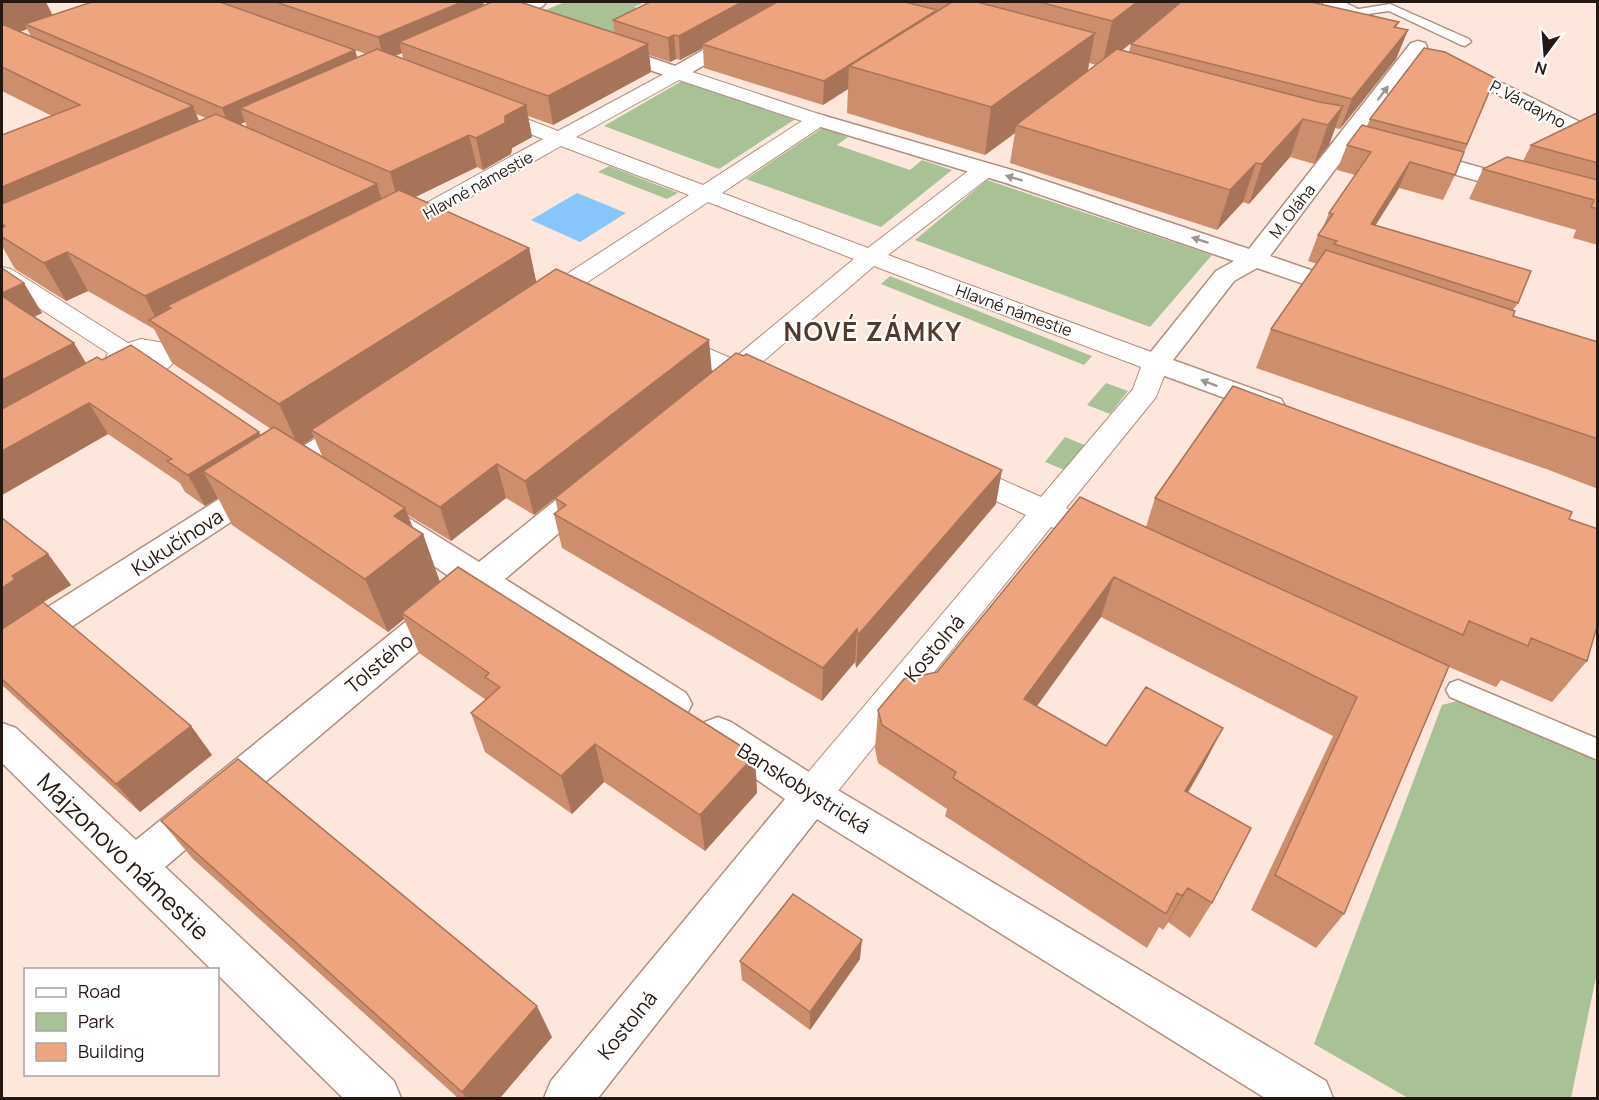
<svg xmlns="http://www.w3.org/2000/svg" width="1599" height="1100" viewBox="0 0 1599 1100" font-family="Manrope,sans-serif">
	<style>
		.green { fill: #a8c296 }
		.water { fill: #89c5fd }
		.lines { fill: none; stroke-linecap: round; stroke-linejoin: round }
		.service-casing { stroke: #b08f7f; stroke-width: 3 }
		.pedestrian-casing { stroke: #b08f7f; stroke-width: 2 }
		.minor-casing { stroke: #b08f7f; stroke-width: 3 }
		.service { fill: #fff; fill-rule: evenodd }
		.pedestrian { fill: #fff; fill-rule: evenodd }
		.minor { fill: #fff; fill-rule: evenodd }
		.wall { fill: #cd8e6d; fill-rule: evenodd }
		.shaded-wall { fill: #a77459 }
		.building { fill: #eea57f; stroke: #a77459; stroke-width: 1.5 }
		.oneway { fill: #9d9794 }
		.labels { text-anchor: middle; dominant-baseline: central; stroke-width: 4.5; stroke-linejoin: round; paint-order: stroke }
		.far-street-label { font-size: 16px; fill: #251812; stroke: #fff }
		.street-label { font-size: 20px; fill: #251812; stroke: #fff }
		.near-street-label { font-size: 24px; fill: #251812; stroke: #fff }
		.district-label { font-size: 26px; font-weight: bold; letter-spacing: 1.5px; fill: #55392a; stroke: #fff }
	</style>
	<rect width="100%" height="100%" fill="#fde7dc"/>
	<path class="green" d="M565,2H645L634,7L655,14L614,34L543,11Z
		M687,78L800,116L719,169L604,126Z
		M822,128L848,137L837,145L910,170L922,160L952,170L881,227L746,179Z
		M609,166L678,193L667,199L598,172Z
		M987,180L1212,255L1150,327L915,240Z
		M890,276L1092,356L1084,365L881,284Z
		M1106,383L1128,391L1110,414L1087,405Z
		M1065,437L1087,446L1067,471L1045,462Z
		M1465,699L1597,760V972L1571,1098H1408L1314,1044L1442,705Z"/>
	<path class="water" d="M577,193L626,213L580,242L531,220Z"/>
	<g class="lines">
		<defs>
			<path id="service" d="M1390,4L1469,39L1471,42L1465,46L1461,45L1389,11L1353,16L1347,13L1353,10Z
				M1458,680L1598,739V760L1450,697L1446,690L1450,683Z"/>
			<path id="pedestrian" d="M677,67L825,116L828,120L825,124L722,193L868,248L976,165L984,164L992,165L995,170L992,175L888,255L1165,357L1169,363L1156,397L1066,508L1077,513L1081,521L1077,529L1066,532L1051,527L825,807L812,812L799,807L793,795L799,783L1026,515L949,479L944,472L949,465L959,462L969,465L1041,497L1133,389L1141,367L874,266L754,369L770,376L774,382L770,388L760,390L750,388L663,347L659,341L663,335L672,333L733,359L854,259L708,202L571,293L562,295L553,293L550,288L553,283L689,195L561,146L406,233L398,235L390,233L387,228L390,223L543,139L484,116L481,112L484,108H498L558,131ZM679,80L802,121L703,185L576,137Z
				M2,267L11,269L128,343L141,339L170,344L177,358C162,380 119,398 101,370L108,353L2,284ZM142,355L151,357L139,366L128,367L132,360Z"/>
			<path id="minor" d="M523,2H546L543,6L496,27H484L481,23L484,19Z
				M787,2H808L805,6L684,77H670L601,53L599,49L601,45L608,43L675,66Z
				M1322,2H1344L1392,26L1394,30L1392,34H1378L1325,6Z
				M1418,41L1425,43L1427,47L1270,256L1360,287L1364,292L1360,297L1351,300L1342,297L1257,268L1234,281L1173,360L1281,399L1285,406L1281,413L1271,415L1146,369L1142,363L1216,271L1234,261L1006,183L811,124L808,120L811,116L818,114L825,116L1022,173L1249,249L1411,43Z
				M1452,58L1598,131V146L1445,68L1442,64L1445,60Z
				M1414,149L1598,200V214L1406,161L1403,156L1406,151Z
				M356,416L366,419L371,426L366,433L15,664L2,668V636L346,419Z
				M589,479L600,482L605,490L600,498L505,579L686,693L692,704L686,715L673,719L660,715L482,598L165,867L394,1081L401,1098H343L218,975V970H212L2,763V723L16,728L136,840L456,581L377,528L372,520L377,512L388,509L399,512L479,562L578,482Z
				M718,717L731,722L826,783L1326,1081L1333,1098H1265L817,819L598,1098H544L551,1081L785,799L705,744L699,733L705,722Z"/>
		</defs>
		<use href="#service" class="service-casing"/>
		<use href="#pedestrian" class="pedestrian-casing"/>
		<use href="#minor" class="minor-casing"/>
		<use href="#service" class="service"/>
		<use href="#pedestrian" class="pedestrian"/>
		<use href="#minor" class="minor"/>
	</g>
	<path class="wall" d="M2,2L52,15L355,50L357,58L366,54L221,2H483L484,5L614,33L613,20L650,2H1311L1399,22L1396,28L1408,30L1396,59L1340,129L1335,128L1329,145L1314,164L1290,157L1249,204L1243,202L1217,230L1010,163L1015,133L985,155L847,113L848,89L823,105L704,68L703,48L680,60L676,59L670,62L649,55L651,72L553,125L528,116L532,137L512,148L511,154L483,170L477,167L415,197L529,248L536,282L712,373L996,504L856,668L855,662L822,701L562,548L554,514L558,511L555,498L604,459L534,515L506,498L451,541L408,515L413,528L423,534L440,582L755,755L757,793L705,851L604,782L572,814L485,752L471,713L486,700L419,653L404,619L388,632L232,525L218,498L205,506L185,492L180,483L108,434L2,495V268L42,313L34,317L86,363L102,360L261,435L271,429L172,363L154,329L88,291L66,301L15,269L2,246V135L52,116L2,91ZM1170,11L1131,44L1129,52L1122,50ZM27,29L31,36L20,32ZM402,53L403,59L394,56ZM1089,63L1096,65L1088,71ZM196,114L206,118L199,121ZM245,122L247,127L240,124ZM314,437L322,456L303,445Z
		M1495,78L1455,175L1443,200L1399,188L1375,225L1518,303L1513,310V316L1598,342V489L1549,470L1256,368L1271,329L1317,264L1308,261L1318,235L1323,227L1329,213L1355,175L1337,170L1347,145L1367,126L1370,119Z
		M1598,113V245L1573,238L1576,230L1469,199L1483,169L1523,161L1531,145Z
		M1155,498L1569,519L1587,661L1552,702L1501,680L1496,687L1449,667L1344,914L1316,948L1251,910L1333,736L1101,617L1036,707L1106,746L1223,728L1203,766L1188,793L1212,903L1190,938L1168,922L1163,930L1159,927L1147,948L945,816L947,809L878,763L875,749L878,710L937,672L1146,527Z
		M2,518L48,554L71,585L37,606L191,726L212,755L140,812L2,685Z
		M161,821L552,1037L500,1098H458L193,859Z
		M860,959L810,1030L742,980L740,961Z"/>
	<path class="shaded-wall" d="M5,2H46L55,20L25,24L27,29L2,38V3Z
		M462,2H483L486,15L399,42L402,53L384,61L378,37Z
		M742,2H783L702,44L703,48L680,60L679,36Z
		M1137,2H1181L1102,67L1112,21Z
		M937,10L935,33L849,66L848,89L823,105L824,81Z
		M1408,30L1396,59L1340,129L1352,99Z
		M1095,33L1086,79L1016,125L1015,133L985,155L991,107Z
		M674,35L676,59L670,62L668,38Z
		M648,44L651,72L553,125L548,96Z
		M355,50L361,70L240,108L245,122L230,129L222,108Z
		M526,105L532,137L512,148L511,154L483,170L476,138L505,116Z
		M193,106L206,139L5,226L2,224V187Z
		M1343,106L1329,145L1314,164L1328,125Z
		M1303,119L1290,157L1249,204L1262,164Z
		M469,135L477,167L399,205L390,172Z
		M1410,162L1399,188L1360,250L1371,224Z
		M1256,163L1243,202L1217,230L1230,190Z
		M377,184L388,221L171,308L167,306L178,328L160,327L145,296Z
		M529,248L538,290L311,430L314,437L299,447L279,404Z
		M67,252L88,291L66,301L44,263Z
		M24,283L42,313L18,325L2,298V293Z
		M709,340L712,373L534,515L525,481Z
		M74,343L92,373L2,422V380Z
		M89,403L108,434L2,495V451Z
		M259,432L274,463L203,471L218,498L205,506L188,475Z
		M497,464L506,498L451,541L440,507Z
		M1002,470L996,504L856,668L858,635Z
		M405,508L417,539L423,534L442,588L402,613L404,619L388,632L365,579L394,516Z
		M48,554L71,585L37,606L2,634V588L12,576Z
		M1114,577L1101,617L1014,738L1024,699Z
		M857,629L855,662L822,701L823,668Z
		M191,726L212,755L140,812L116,784Z
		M1223,728L1203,766L1167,828L1185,791Z
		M595,744L604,782L572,814L561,776Z
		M755,755L757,793L705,851L700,815Z
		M1188,888L1168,922L1163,930L1182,896Z
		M862,940L860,959L810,1030V1012Z
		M537,1006L552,1037L500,1098H466L462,1092Z"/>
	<path class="building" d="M92,2H220L355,50L222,108L25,24Z
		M276,2H462L378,37Z
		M492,2H520L648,44L548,96L399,42Z
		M650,2H742L679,36L674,35L668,38L613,20Z
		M777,2H905L937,10L824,81L702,44Z
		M952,2H977L1095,33L991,107L849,66Z
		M1039,2H1137L1112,21Z
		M1181,2H1311L1399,22L1394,27L1408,30L1352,99L1131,44Z
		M2,24L193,106L2,187V135L80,105L2,67Z
		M1424,48L1445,52L1495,78L1467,144L1370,119Z
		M377,49L526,105L505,116V123L476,138L469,135L390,172L240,108Z
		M1117,49L1319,102L1343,106L1328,125L1303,119L1262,164L1256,163L1230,190L1016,125Z
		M1597,113L1598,163L1531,145Z
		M216,114L377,184L145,296L67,252L44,263L2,237V228L5,226L2,224V204Z
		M1362,125L1464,152L1455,175L1410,162L1371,224L1531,271L1518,303L1334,244L1337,241L1318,235L1333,214L1329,213L1371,152L1347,145Z
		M1507,157L1598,180V209L1591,207L1594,200L1483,169Z
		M399,190L529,248L279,404L149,320L171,308L167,306Z
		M1326,250L1515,311L1513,316L1598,342V439L1271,329Z
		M2,268L24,283L2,293Z
		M556,269L709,340L525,481L497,464L440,507L311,430Z
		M2,296L74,343L2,380Z
		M131,345L259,432L188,475L167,461L172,459L89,403L2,451V409L97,357L102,360Z
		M736,353L744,356L746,354L1002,470L858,635L857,629L823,668L554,514L566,505L555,498Z
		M1233,386L1572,512L1569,519L1598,529V623L1587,661L1531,638L1528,646L1469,621L1463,635L1155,498Z
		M274,427L405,508L394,516L423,534L365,579L203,471Z
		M1080,497L1449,666L1344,914L1275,875L1357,697L1114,577L1024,699L1106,746L1146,687L1223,728L1185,791L1251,828L1212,903L1188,888L1182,896L1177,893L1166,914L953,778L956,772L882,725L878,710L904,679L937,672Z
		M2,518L48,554L12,576L15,579L2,588Z
		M458,567L755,755L700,815L595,744L561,776L471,713L500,687L485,677L489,673L402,613Z
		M43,602L191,726L116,784L2,679V629Z
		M238,759L537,1006L462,1092L161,821Z
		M793,894L862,940L810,1012L740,961Z"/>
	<defs><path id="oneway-solid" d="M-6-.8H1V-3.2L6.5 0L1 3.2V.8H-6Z" transform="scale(1.5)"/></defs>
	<g class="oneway">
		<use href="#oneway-solid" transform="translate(1383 93) rotate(-53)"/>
		<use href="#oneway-solid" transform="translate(1014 178) rotate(-163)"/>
		<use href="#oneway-solid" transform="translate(1200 240) rotate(-162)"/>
		<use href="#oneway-solid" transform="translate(1209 383) rotate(-159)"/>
	</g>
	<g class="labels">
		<g class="far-street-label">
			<text transform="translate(1528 104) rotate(28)">P. Várdayho</text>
			<text transform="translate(478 185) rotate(-29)">Hlavné námestie</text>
			<text transform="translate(1292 211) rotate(-52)">M. Oláha</text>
			<text transform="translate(1014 310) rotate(20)">Hlavné námestie</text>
		</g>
		<g class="street-label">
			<text transform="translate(177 542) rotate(-33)">Kukučínova</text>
			<text transform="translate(934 648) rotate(-50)">Kostolná</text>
			<text transform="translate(379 663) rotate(-40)">Tolstého</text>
			<text transform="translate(804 788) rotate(32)">Banskobystrická</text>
			<text transform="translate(627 1025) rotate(-51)">Kostolná</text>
		</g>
		<g class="near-street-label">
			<text transform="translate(124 856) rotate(44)">Majzonovo námestie</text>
		</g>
		<g class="district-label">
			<text x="873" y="331">NOVÉ ZÁMKY</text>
		</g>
	</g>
	<rect width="1599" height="1100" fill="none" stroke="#251812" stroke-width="6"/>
	<rect x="24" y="968" width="195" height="108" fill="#ffffff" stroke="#a8a3a0" stroke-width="1.5"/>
	<rect x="36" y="988" width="30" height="9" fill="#ffffff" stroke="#a8a3a0" stroke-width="1.5"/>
	<text x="78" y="998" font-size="18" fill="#251812">Road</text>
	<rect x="36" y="1013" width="30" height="18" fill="#a8c296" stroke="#a8a3a0" stroke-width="1.5"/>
	<text x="78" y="1028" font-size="18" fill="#251812">Park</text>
	<rect x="36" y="1043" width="30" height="18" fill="#eea57f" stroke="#a8a3a0" stroke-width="1.5"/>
	<text x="78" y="1058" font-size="18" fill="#251812">Building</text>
	<g transform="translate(1545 54) rotate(196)" stroke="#ffffff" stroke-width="4.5" paint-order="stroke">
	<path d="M0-4.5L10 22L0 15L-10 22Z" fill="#251812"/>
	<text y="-9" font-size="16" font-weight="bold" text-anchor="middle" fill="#251812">N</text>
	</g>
</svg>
